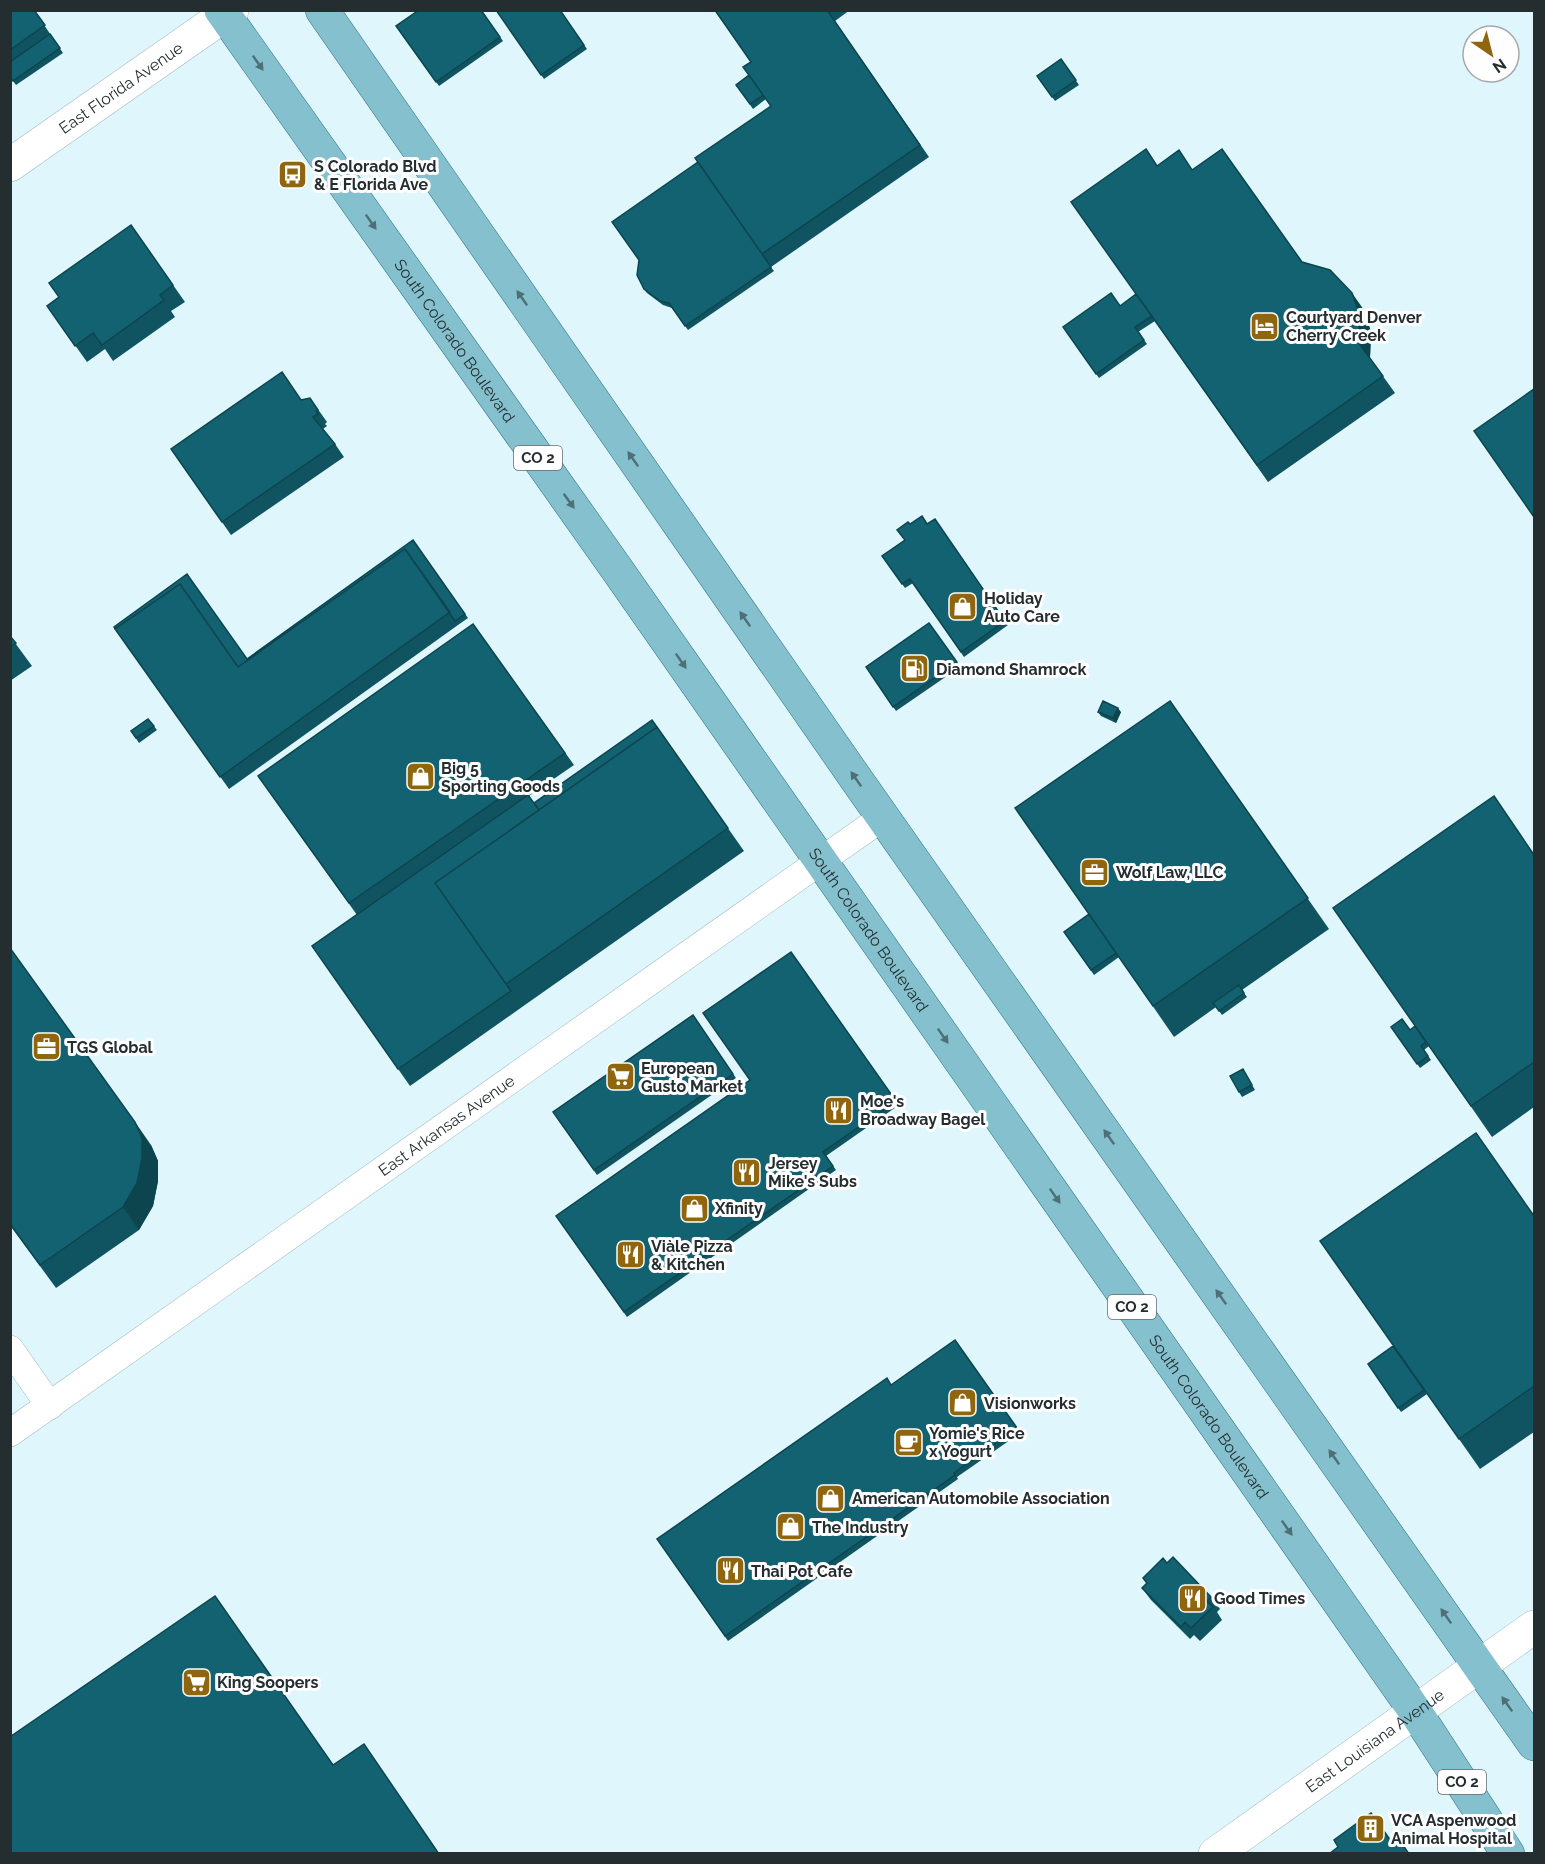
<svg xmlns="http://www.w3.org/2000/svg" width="1545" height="1864" viewBox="0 0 1545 1864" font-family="Raleway,sans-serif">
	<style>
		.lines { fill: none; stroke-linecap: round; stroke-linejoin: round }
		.minor-casing { stroke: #a2b9be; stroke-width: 28 }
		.tertiary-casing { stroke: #a2b9be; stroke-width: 34 }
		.primary-casing { stroke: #2d7180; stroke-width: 34 }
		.minor { stroke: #fff; stroke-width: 27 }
		.tertiary { stroke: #fff; stroke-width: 33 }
		.primary { stroke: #84c0cd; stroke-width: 33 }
		.wall { fill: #105461 }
		.shaded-wall { fill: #0d454f }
		.building { fill: #136271; stroke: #0d454f; stroke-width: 1.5 }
		.oneway { fill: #4f6f76 }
		.labels { text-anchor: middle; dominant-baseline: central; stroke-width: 6; stroke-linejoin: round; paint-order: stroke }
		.shield { fill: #fefefe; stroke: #656c6d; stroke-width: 1.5 }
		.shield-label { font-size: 15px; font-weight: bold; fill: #242d2f }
		.street-label { font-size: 16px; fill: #242d2f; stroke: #fefefe }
		.poi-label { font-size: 16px; font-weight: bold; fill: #242d2f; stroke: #fefefe; text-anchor: start }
	</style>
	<rect width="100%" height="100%" fill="#def6fc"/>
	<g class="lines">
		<defs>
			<g id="minor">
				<path d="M10,1349L50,1406"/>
				<path id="s1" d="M10,1433L883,817"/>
			</g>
			<g id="tertiary">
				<path id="s2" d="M10,165L232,10"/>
				<path id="s3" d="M1215,1854L1534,1627"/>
			</g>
			<g id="primary">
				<path id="s4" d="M221,10L616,568L1415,1711L1508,1854"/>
				<path d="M322,10L854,776L1534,1744"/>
			</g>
		</defs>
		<use href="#minor" class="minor-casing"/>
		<use href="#tertiary" class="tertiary-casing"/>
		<use href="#primary" class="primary-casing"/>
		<use href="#minor" class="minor"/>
		<use href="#tertiary" class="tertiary"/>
		<use href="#primary" class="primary"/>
	</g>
	<path class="wall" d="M10,10H34L63,53L16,85L10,77Z
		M481,10L503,41L439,86L396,26Z
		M496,10H560L587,49L544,79Z
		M714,10H850L835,21L929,157L771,267L774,271L688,330L672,308L663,305L647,293L644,289L770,106L766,99L753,109L736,85L749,75L751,62Z
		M1061,59L1079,85L1055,101L1037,76Z
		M1157,166L1192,170L1302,262L1364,310L1371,332L1370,358L1395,393L1268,482L1155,321L1138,332L1147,344L1099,378L1066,332L1120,306L1136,294Z
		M131,225L185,302L171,311L175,317L113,361L105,349L87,362L47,306L59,297Z
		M310,398L327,422L325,424L327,426L323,429L335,444L344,457L231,535L171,449Z
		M935,519L1008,625L964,657L913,583L905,588L882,556Z
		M413,540L468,618L458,625L456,622L458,625L229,789L114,627L247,659Z
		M929,623L960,667L896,711L866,667Z
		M473,624L574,765L529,796L539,810L652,720L744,851L522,1007L452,906L522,1007L410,1086L312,946L357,915L258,776Z
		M10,636L32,666L10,681Z
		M1170,701L1329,929L1242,990L1247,997L1222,1015L1216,1007L1174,1037L1119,957L1094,975L1064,932L1089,914Z
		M1098,712H1121L1116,723L1101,716Z
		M148,719L157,730L139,743L131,731Z
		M1534,854V1107L1492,1137L1429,1046L1424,1050L1431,1060L1420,1068L1391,1027L1410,1030L1415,1026Z
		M791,952L899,1105L826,1156L836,1170L627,1317L556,1216L750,1080Z
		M693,1015L736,1078L597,1175L553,1112Z
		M1243,1069L1255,1090L1242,1097L1239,1092Z
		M151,1145L158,1161V1181L153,1206L139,1230L56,1288L10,1225Z
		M1534,1216V1432L1480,1469L1320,1241Z
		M955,1340L1020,1433L957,1477L958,1479L728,1641L657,1539L891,1385Z
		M1393,1346L1427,1394L1401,1412L1368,1364Z
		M1167,1563L1211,1597L1220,1609L1217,1612L1222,1620L1200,1641L1194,1635L1190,1639L1151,1600L1142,1588L1147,1583L1143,1578Z"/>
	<path class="shaded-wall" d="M1352,293L1364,310L1371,332L1370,358L1358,342Z
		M1118,708L1121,712L1116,723L1113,718Z
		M135,1122L151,1145L158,1161V1181L153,1206L139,1230L123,1207Z"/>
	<path class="building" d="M10,10H34L45,25L10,50Z
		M419,10H481L500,37L436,82L396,26Z
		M496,10H560L584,45L541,75Z
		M715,10H827L920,145L762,254L695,158L771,106L743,67L751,62Z
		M50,34L60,48L13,81L10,77V62Z
		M1061,59L1076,80L1052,97L1037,76Z
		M749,75L763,95L750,104L736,85Z
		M1146,149L1157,166L1179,150L1192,170L1222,149L1302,262L1330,270L1352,293L1360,316L1358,342L1383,376L1257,465L1071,202Z
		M698,162L771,267L685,326L669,303L660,301L644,289L637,275L639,260L612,222Z
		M131,225L173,285L160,295L164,300L102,345L93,333L75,346L47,306L59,297L49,283Z
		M1111,293L1120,306L1136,294L1152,316L1135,327L1144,340L1096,374L1063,327Z
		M282,372L301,400L310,398L318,410L316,411L318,414L313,417L335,444L222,522L171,449Z
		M1534,389V517L1474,431Z
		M922,516L927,524L935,519L1005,621L961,652L910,579L902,584L882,556L905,540L897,530L908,522L910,524Z
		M413,540L465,614L455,621L405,549L238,667L180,584L115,629L114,627L187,574L247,659Z
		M405,549L450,612L220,777L115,629L180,584L238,667Z
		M929,623L957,662L893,707L866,667Z
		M473,624L565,753L349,903L258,776Z
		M10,636L16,643L10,647Z
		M1103,701L1118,708L1113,718L1098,712Z
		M1170,701L1308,898L1153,1006L1015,808Z
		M148,719L154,726L136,738L131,731Z
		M652,720L657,727L539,810L534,803Z
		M657,727L728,828L506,984L435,883Z
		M528,795L539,810L435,883L511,991L398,1069L312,946Z
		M1494,796L1534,855V1062L1471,1106L1333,908Z
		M1089,914L1116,953L1091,970L1064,932Z
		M10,948L135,1122L142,1138V1158L137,1183L123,1207L40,1265L10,1224Z
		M791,952L896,1101L823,1152L833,1166L624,1312L556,1216L750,1080L703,1013Z
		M1239,985L1244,993L1219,1011L1213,1003Z
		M693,1015L733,1074L594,1170L553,1112Z
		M1402,1019L1410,1030L1415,1026L1426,1042L1421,1046L1428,1056L1417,1064L1391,1027Z
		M1243,1069L1252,1085L1239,1092L1230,1076Z
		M1476,1133L1534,1216V1386L1459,1439L1320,1241Z
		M955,1340L1017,1428L954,1473L955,1475L725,1636L657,1539L887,1378L891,1385Z
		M1393,1346L1424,1390L1398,1408L1368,1364Z
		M1173,1557L1211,1597L1207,1601L1213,1607L1191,1628L1185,1622L1181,1627L1142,1588L1147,1583L1143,1578L1163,1558L1167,1563Z
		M215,1596L333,1765L364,1744L439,1854H10V1737Z
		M1371,1813L1391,1841L1397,1836L1409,1854H1329L1338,1847L1334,1840Z"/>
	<defs><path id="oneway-solid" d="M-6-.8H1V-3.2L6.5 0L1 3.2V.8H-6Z" transform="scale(1.5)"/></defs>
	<g class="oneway">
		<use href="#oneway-solid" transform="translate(258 63) rotate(55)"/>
		<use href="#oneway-solid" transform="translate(371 222) rotate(55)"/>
		<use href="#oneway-solid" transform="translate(522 298) rotate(-125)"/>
		<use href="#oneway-solid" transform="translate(633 459) rotate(-125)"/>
		<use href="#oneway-solid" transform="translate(569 501) rotate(54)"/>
		<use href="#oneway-solid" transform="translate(745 619) rotate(-125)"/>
		<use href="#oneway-solid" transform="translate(681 661) rotate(55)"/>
		<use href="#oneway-solid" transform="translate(856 779) rotate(-125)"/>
		<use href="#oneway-solid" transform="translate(943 1036) rotate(55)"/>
		<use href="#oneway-solid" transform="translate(1109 1137) rotate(-125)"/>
		<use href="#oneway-solid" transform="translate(1055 1196) rotate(55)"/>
		<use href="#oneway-solid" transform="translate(1221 1297) rotate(-125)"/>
		<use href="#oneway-solid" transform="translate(1334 1457) rotate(-125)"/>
		<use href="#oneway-solid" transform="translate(1287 1528) rotate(55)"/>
		<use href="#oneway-solid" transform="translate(1446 1616) rotate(-125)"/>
		<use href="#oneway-solid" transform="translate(1507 1704) rotate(-125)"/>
	</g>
	<defs>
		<symbol id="bus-square" viewBox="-11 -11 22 22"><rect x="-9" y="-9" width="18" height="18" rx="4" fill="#8f660d" stroke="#fefefe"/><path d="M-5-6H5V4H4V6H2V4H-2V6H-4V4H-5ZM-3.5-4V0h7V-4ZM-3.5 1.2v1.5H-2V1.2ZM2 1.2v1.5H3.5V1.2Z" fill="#fff"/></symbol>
		<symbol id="hotel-square" viewBox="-11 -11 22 22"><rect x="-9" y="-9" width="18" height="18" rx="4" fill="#8f660d" stroke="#fefefe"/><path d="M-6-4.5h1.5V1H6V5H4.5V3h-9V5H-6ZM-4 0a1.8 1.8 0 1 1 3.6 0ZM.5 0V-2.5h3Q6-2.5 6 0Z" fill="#fff"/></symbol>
		<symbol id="shop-square" viewBox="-11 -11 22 22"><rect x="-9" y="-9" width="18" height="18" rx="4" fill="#8f660d" stroke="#fefefe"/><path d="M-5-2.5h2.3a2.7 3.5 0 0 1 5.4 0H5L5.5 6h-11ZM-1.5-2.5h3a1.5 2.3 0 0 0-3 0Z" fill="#fff"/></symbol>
		<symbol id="fuel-square" viewBox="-11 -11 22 22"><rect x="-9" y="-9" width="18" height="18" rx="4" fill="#8f660d" stroke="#fefefe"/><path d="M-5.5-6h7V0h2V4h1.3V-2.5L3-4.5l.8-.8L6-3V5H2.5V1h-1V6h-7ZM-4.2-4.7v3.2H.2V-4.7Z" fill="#fff"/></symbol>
		<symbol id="office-square" viewBox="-11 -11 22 22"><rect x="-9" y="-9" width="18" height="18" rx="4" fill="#8f660d" stroke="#fefefe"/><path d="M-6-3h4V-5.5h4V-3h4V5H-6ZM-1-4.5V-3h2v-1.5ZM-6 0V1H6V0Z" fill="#fff"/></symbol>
		<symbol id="supermarket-square" viewBox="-11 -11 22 22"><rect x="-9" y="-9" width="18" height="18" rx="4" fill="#8f660d" stroke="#fefefe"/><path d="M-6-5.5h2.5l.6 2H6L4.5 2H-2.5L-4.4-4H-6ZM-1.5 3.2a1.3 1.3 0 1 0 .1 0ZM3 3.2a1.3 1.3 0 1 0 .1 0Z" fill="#fff"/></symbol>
		<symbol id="restaurant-square" viewBox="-11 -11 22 22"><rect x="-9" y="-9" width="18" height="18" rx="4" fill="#8f660d" stroke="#fefefe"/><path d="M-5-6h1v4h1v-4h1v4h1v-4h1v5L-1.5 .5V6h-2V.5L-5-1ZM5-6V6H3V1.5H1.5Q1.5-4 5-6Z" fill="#fff"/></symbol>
		<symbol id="cafe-square" viewBox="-11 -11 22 22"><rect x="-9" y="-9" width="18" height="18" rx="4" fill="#8f660d" stroke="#fefefe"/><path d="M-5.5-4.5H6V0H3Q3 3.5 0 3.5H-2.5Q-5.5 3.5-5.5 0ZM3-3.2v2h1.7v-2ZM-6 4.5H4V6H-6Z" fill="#fff"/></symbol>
		<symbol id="building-square" viewBox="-11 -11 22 22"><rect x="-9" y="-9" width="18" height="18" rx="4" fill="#8f660d" stroke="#fefefe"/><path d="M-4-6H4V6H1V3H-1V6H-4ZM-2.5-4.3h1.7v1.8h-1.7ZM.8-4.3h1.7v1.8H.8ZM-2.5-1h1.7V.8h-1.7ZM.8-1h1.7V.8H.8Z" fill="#fff"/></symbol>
	</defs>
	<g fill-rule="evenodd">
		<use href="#bus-square" x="276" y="158" width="33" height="33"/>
		<use href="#hotel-square" x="1248" y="310" width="33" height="33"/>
		<use href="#shop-square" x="946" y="590" width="33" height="33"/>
		<use href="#fuel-square" x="898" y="652" width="33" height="33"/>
		<use href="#shop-square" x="404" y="760" width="33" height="33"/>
		<use href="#office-square" x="1078" y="856" width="33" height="33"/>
		<use href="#office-square" x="30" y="1030" width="33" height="33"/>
		<use href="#supermarket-square" x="604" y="1060" width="33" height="33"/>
		<use href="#restaurant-square" x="822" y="1094" width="33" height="33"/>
		<use href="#restaurant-square" x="730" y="1156" width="33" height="33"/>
		<use href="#shop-square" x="678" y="1192" width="33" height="33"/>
		<use href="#restaurant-square" x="614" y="1238" width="33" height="33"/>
		<use href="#shop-square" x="946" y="1386" width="33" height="33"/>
		<use href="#cafe-square" x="892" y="1426" width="33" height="33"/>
		<use href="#shop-square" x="814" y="1482" width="33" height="33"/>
		<use href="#shop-square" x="774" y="1510" width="33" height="33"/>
		<use href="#restaurant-square" x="714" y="1554" width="33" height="33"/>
		<use href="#restaurant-square" x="1176" y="1582" width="33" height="33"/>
		<use href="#supermarket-square" x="180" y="1666" width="33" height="33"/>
		<use href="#building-square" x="1354" y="1812" width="33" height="33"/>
	</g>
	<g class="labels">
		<g class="shield">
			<rect x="514" y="446" width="48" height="24" rx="4.5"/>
			<rect x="1108" y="1295" width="48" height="24" rx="4.5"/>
			<rect x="1438" y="1770" width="48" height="24" rx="4.5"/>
		</g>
		<g class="shield-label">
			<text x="538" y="458">CO 2</text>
			<text x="1132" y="1307">CO 2</text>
			<text x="1462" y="1782">CO 2</text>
		</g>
		<g class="street-label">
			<text stroke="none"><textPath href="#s2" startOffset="135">East Florida Avenue</textPath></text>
			<text stroke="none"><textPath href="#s4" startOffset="405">South Colorado Boulevard</textPath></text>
			<text stroke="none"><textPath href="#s4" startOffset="1125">South Colorado Boulevard</textPath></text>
			<text stroke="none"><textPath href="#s1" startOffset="534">East Arkansas Avenue</textPath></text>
			<text stroke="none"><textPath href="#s4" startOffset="1719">South Colorado Boulevard</textPath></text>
			<text stroke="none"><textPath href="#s3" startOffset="196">East Louisiana Avenue</textPath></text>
		</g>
		<g class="poi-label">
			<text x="314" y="166">S Colorado Blvd<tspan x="314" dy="18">&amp; E Florida Ave</tspan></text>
			<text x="1286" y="317">Courtyard Denver<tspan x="1286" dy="18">Cherry Creek</tspan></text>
			<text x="984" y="598">Holiday<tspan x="984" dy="18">Auto Care</tspan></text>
			<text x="936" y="669">Diamond Shamrock</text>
			<text x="441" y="768">Big 5<tspan x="441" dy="18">Sporting Goods</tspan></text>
			<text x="1116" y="872">Wolf Law, LLC</text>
			<text x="67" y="1047">TGS Global</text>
			<text x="641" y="1068">European<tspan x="641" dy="18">Gusto Market</tspan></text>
			<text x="860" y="1101">Moe's<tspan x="860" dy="18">Broadway Bagel</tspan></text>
			<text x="768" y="1163">Jersey<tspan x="768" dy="18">Mike's Subs</tspan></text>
			<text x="715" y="1208">Xfinity</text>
			<text x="651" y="1246">Viàle Pizza<tspan x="651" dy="18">&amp; Kitchen</tspan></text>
			<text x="984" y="1403">Visionworks</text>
			<text x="929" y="1433">Yomie's Rice<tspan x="929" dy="18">x Yogurt</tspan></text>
			<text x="852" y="1498">American Automobile Association</text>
			<text x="812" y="1527">The Industry</text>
			<text x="751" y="1571">Thai Pot Cafe</text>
			<text x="1214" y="1598">Good Times</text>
			<text x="217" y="1682">King Soopers</text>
			<text x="1391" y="1820">VCA Aspenwood<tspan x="1391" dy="18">Animal Hospital</tspan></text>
		</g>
	</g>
	<rect width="1545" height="1864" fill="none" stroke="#242d2f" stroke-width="24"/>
	<g transform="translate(1491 54) rotate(145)"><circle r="28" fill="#fefefe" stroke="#a7aaab" stroke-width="1.5"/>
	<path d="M0-4.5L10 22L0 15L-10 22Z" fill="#8f660d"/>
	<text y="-9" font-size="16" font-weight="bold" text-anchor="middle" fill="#242d2f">N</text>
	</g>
</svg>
